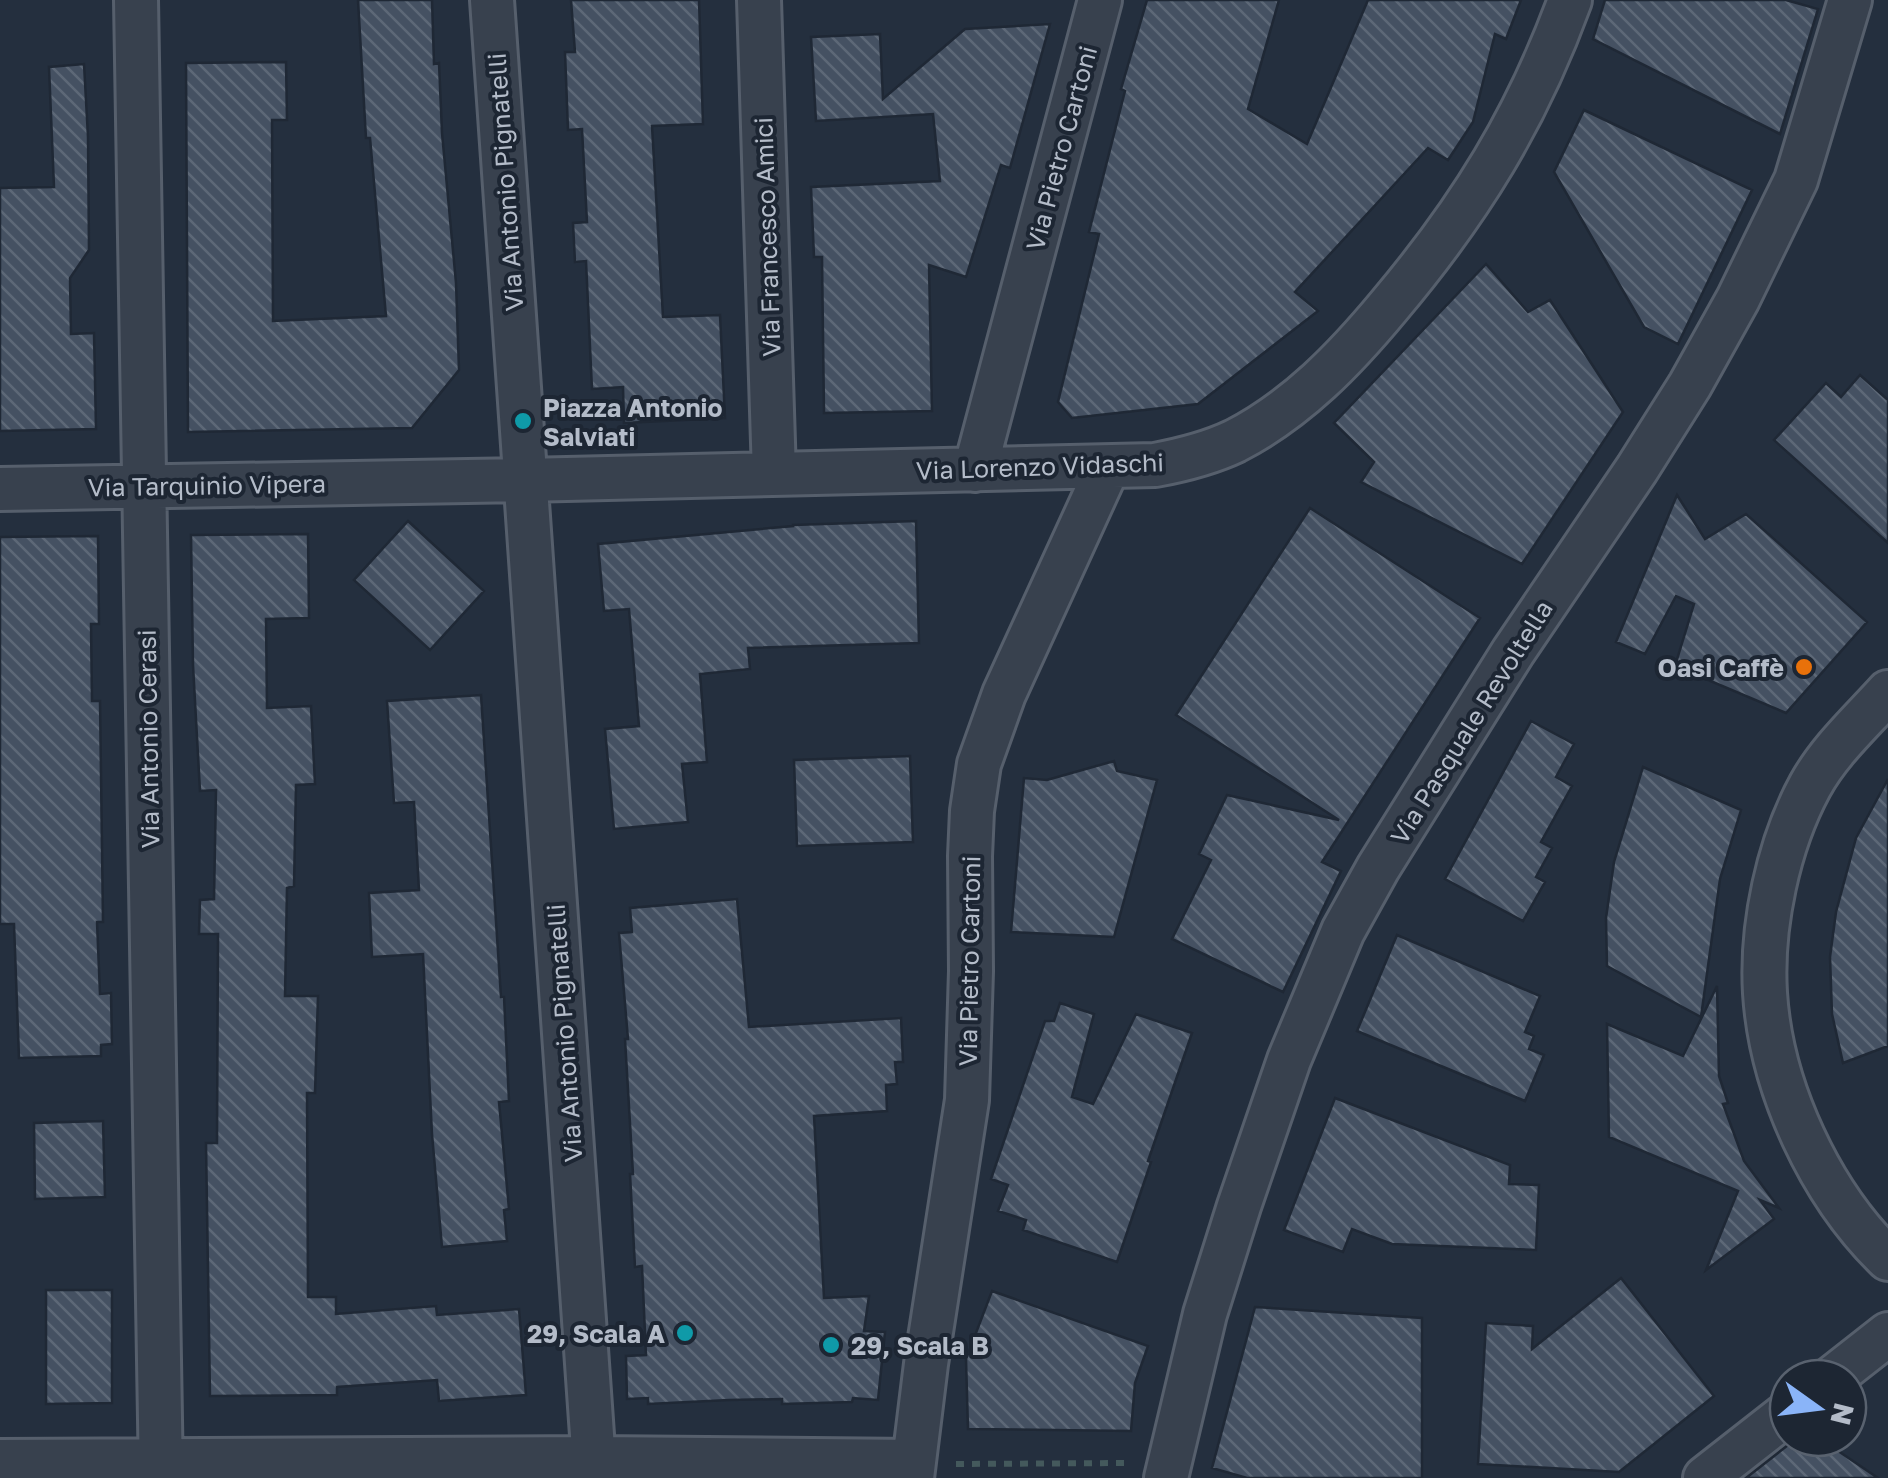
<svg xmlns="http://www.w3.org/2000/svg" width="1888" height="1478" viewBox="0 0 1888 1478" font-family="'Golos Text',sans-serif">
	<style>
		.building { fill: url(#building-back-hatch); stroke: #1f2835; stroke-width: 2.5 }
		.lines { fill: none; stroke-linecap: round; stroke-linejoin: round }
		.minor-casing { stroke: #565f6c; stroke-width: 48 }
		.path { stroke: #44595c; stroke-width: 6; stroke-dasharray: 8 8; stroke-linecap: butt }
		.minor { stroke: #38414e; stroke-width: 42 }
		.culture-dot { fill: #0f9aa8; stroke: #1d2633; stroke-width: 4 }
		.food-dot { fill: #e8710a; stroke: #1d2633; stroke-width: 4 }
		.labels { text-anchor: middle; dominant-baseline: central; stroke-width: 8; stroke-linejoin: round; paint-order: stroke }
		.street-label { font-size: 25px; fill: #b4bcc9; stroke: #1d2633 }
		.poi-label { font-size: 25px; font-weight: bold; fill: #b4bcc9; stroke: #1d2633; text-anchor: start }
	</style>
	<defs>
		<pattern id="building-back-hatch" width="6" height="6" patternUnits="userSpaceOnUse" patternTransform="scale(2.5)"><rect width="6" height="6" fill="#455162"/><path d="M-1 5l2 2M0 0l6 6M5-1l2 2" fill="none" stroke="#5d6877"/></pattern>
	</defs>
	<rect width="100%" height="100%" fill="#242f3e"/>
	<path class="building" d="M358,0H432L434,64L439,63L442,133L456,283L459,370L412,428L188,432L186,63L286,62L287,120H272L273,321L386,316L370,138H366Z
		M571,0H699L703,124L652,126L663,317L720,315L725,418L624,423L623,387L592,389L586,261L575,262L573,223L587,222L582,129L568,130L565,52H575Z
		M1147,0H1279L1248,109L1307,144L1368,0H1521L1506,39L1495,34L1473,122L1448,160L1428,148L1295,292L1318,311L1198,404L1072,418L1058,402L1099,234L1089,232L1125,91L1121,89Z
		M1605,0H1786L1818,9L1780,134L1593,39Z
		M1050,24L1010,168L1001,165L966,277L929,265L932,411L824,413L822,257H814L811,187L940,181L933,114L816,121L811,37L880,34L883,99L965,29Z
		M84,64L88,137L89,250L70,278L71,334L94,333L96,429L0,431V188L54,187L49,67Z
		M1584,110L1752,190L1678,344L1644,327L1554,172Z
		M1486,264L1528,312L1550,300L1623,412L1522,564L1361,482L1374,462L1334,423Z
		M1860,375L1888,400V543L1774,440L1826,383L1841,397Z
		M1677,495L1705,539L1746,514L1867,622L1786,713L1675,666L1694,604L1676,596L1645,654L1616,642Z
		M1310,508L1480,618L1322,862L1341,871L1283,992L1172,939L1211,860L1199,854L1227,795L1339,820L1176,715Z
		M408,521L484,591L430,650L354,580Z
		M916,521L919,643L748,648L750,669L700,674L707,762L682,764L688,822L614,829L605,729L639,726L629,609L604,611L598,544L793,526V525Z
		M308,534L309,618L266,619L267,708L311,706L315,784L296,785L294,886L287,888L285,996H318L315,1093H307L308,1297H336V1314L436,1306L437,1315L519,1309L526,1395L439,1401L437,1380L337,1387V1395L210,1396L206,1143H217L218,934H199L200,900L214,899L216,790L200,791L193,665L191,535Z
		M98,536L99,624H91L92,701H100L103,922H97L100,994L111,993L112,1044L101,1045V1056L19,1058L14,924H0V537Z
		M481,695L501,997H504L509,1101L499,1102L509,1209L504,1210L507,1241L442,1247L432,1134L423,954L372,957L369,893L419,890L414,802L394,803L387,701Z
		M1531,721L1574,744L1556,777L1572,786L1541,842L1552,848L1536,877L1545,882L1523,921L1445,879Z
		M910,756L913,842L797,846L794,760Z
		M1114,761L1117,771L1157,780L1114,937L1011,932L1024,778L1047,780Z
		M1643,767L1741,810L1720,879L1701,1017L1607,966L1606,918L1614,862Z
		M1888,779V1046L1843,1063L1832,1014L1830,957L1836,912L1856,838Z
		M737,899L749,1027L901,1018L903,1062H895L897,1084L886,1085L887,1111L814,1116L824,1298L869,1296L864,1331L885,1332L878,1400L853,1398L852,1402L782,1404V1399L729,1400L648,1404V1398L627,1399L626,1356L646,1355L642,1266L635,1267L630,1174H633L625,1039H628L619,933L632,932L630,908Z
		M1397,935L1540,996L1525,1032L1534,1036L1529,1049L1544,1055L1525,1101L1357,1031Z
		M1717,986L1719,1076L1728,1103L1723,1104L1744,1161L1779,1208L1760,1200L1774,1219L1706,1270L1738,1191L1609,1137L1607,1024L1683,1056Z
		M1060,1003L1094,1014L1072,1097L1093,1104L1136,1014L1192,1033L1148,1161L1151,1162L1117,1262L1023,1230L1026,1220L998,1211L1008,1185L991,1179L1045,1021H1054Z
		M1335,1098L1510,1165L1509,1184L1539,1185L1536,1250L1392,1244L1352,1229L1343,1252L1284,1230Z
		M103,1121L105,1197L35,1199L34,1123Z
		M1621,1278L1714,1396L1619,1472L1478,1464L1486,1323L1533,1326L1532,1349Z
		M46,1290H112V1403L46,1404Z
		M992,1291L1148,1346L1135,1383L1131,1431L968,1429L966,1359Z
		M1255,1307L1422,1318V1478H1247L1212,1468Z
		M1797,1438H1819L1878,1478H1746Z"/>
	<g class="lines">
		<defs>
			<path id="minor" d="M136,0L161,1478
				M492,0L595,1478
				M759,0L774,474
				M975,470L1100,0
				M0,489L525,480L1155,465C1182,460 1210,453 1235,441C1297,409 1345,359 1389,306C1470,210 1527,118 1570,0
				M1888,692C1861,722 1829,751 1810,786C1778,845 1761,926 1765,993C1771,1088 1820,1193 1888,1259
				M1832,1378L1888,1334
				M0,1461L593,1458L914,1461
				M912,1478L926,1364L967,1100L971,971L970,856L972,811L979,764L1004,694L1108,467
				M1166,1478L1205,1314L1239,1206L1289,1060L1343,931L1378,868L1513,652L1637,469L1690,385L1738,299L1796,180L1850,0
				M1705,1478L1788,1413"/>
		</defs>
		<use href="#minor" class="minor-casing"/>
		<path class="path" d="M956,1464L1128,1463"/>
		<use href="#minor" class="minor"/>
	</g>
	<g class="culture-dot">
		<circle cx="523" cy="421" r="10"/>
		<circle cx="685" cy="1333" r="10"/>
		<circle cx="831" cy="1345" r="10"/>
	</g>
	<circle class="food-dot" cx="1804" cy="667" r="10"/>
	<g class="labels">
		<g class="street-label">
			<text transform="translate(1061 148) rotate(-75)">Via Pietro Cartoni</text>
			<text transform="translate(505 182) rotate(-94)">Via Antonio Pignatelli</text>
			<text transform="translate(767 237) rotate(-92)">Via Francesco Amici</text>
			<text transform="translate(1040 466) rotate(-2)">Via Lorenzo Vidaschi</text>
			<text transform="translate(207 485) rotate(-1)">Via Tarquinio Vipera</text>
			<text transform="translate(1471 722) rotate(-58)">Via Pasquale Revoltella</text>
			<text transform="translate(148 739) rotate(-91)">Via Antonio Cerasi</text>
			<text transform="translate(969 961) rotate(-89)">Via Pietro Cartoni</text>
			<text transform="translate(564 1033) rotate(-94)">Via Antonio Pignatelli</text>
		</g>
		<g class="poi-label">
			<text x="543" y="407">Piazza Antonio<tspan x="543" dy="29">Salviati</tspan></text>
			<text x="1784" y="667" text-anchor="end">Oasi Caffè</text>
			<text x="665" y="1333" text-anchor="end">29, Scala A</text>
			<text x="851" y="1345">29, Scala B</text>
		</g>
	</g>
	<g transform="translate(1818 1408) rotate(104)"><circle r="48" fill="#1d2633" stroke="#59626f" stroke-width="2.5"/>
	<path d="M0-8L18 38L0 25L-18 38Z" fill="#8ab4f8"/>
	<text y="-15" font-size="28" font-weight="bold" text-anchor="middle" fill="#b4bcc9">N</text>
	</g>
</svg>
